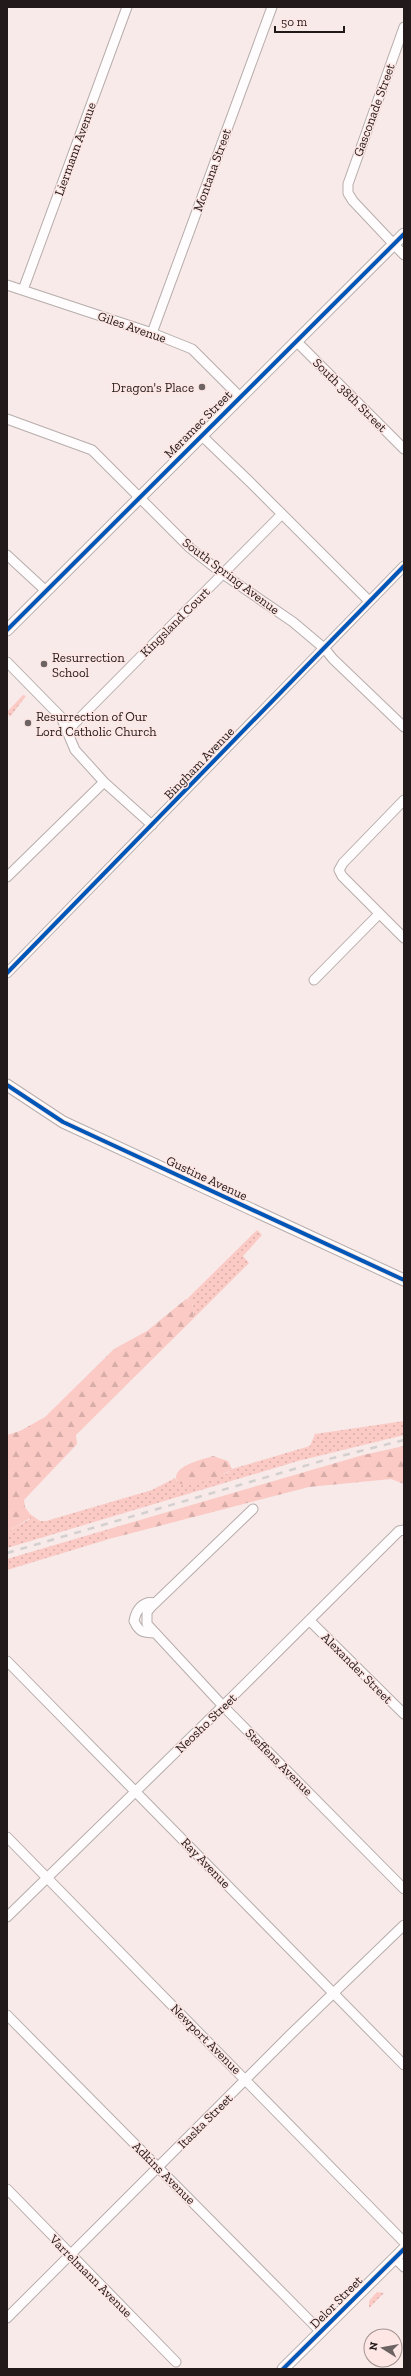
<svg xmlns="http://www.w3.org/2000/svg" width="411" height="2376" viewBox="0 0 411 2376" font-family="'Zilla Slab',serif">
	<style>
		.grass { fill: url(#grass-dots) }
		.forest { fill: url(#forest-firs) }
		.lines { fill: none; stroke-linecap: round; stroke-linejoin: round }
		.minor-casing { stroke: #b7adac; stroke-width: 11 }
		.tertiary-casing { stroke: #b7adac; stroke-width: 13 }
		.minor { stroke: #fefcfc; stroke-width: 9 }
		.tertiary { stroke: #fefcfc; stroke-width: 11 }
		.rail { stroke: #d3d0cf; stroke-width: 2.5; stroke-dasharray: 7 7; stroke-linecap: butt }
		.cycleway-casing { stroke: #fde6e3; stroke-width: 6 }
		.cycleway { stroke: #0057b8; stroke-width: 4 }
		.poi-dot { fill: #6d6362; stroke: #fde6e3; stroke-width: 1.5 }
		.labels { text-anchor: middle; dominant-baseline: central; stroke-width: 3; stroke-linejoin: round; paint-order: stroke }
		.street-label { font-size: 13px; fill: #221a1a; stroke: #fde6e3 }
		.poi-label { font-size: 13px; fill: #221a1a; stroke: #fde6e3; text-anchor: start }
	</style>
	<defs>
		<pattern id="grass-dots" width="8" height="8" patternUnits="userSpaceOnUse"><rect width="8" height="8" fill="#fbcac5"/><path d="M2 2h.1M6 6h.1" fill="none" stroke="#d7ada9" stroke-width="1.8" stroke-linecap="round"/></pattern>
		<pattern id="forest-firs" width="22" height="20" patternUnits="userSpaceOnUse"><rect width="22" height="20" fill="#fbcac5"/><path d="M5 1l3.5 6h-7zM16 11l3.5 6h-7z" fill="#d7ada9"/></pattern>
	</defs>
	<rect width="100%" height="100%" fill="#f7eae9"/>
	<path class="grass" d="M23,695L26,696L10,717L7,712Z
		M257,1230L262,1235L243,1256L249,1263L194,1318L192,1301L187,1299Z
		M404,1421V1435L298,1461L7,1548V1532L30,1519V1514L40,1521H46L152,1490L175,1478L177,1482L226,1474L232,1469L310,1446L315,1434Z
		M109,1529L106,1533L109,1539L7,1570V1559Z
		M377,2292L384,2293L369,2308V2301Z"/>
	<path class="forest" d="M186,1299L192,1301L194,1318L76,1435L77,1444L24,1500L25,1507L30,1514V1518L7,1532V1435L20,1431L45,1417L114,1349L147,1331Z
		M404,1446V1484L391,1479L309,1487L109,1539L106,1532L109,1529L363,1455Z
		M213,1456L228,1461L232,1469C220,1478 192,1491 177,1482C170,1466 202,1460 213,1456Z"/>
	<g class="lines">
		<defs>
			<path id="minor" d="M404,27L348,184V193L353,201L404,255
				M7,285L152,333L192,349L240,397
				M23,290L127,7
				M152,333L272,7
				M296,341L404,449
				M7,419L92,450L190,548L223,574L293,622L325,649L333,659L404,727
				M201,435L250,482L369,601
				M7,555L46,591
				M7,662L61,717L75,750L104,782L152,825
				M68,730L282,514
				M404,800L343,863L339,870L342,876L404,938
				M7,877L104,782
				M7,973L404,566
				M314,980L379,914
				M253,1509L151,1607L147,1612V1624L223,1706L404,1889
				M310,1621L404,1714
				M155,1633C143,1633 139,1632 134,1621C136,1610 143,1600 155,1603
				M7,1661L404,2065
				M7,1837L404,2242
				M7,1917L223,1706L399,1531L404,1530
				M7,2015L321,2332
				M7,2189L176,2362
				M395,2258L404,2267
				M7,2318L289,2036L404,1925"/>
			<path id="tertiary" d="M7,630L404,234
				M7,1085L63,1122L404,1280
				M283,2369L404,2249"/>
		</defs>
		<use href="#minor" class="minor-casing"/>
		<use href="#tertiary" class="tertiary-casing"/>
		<use href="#minor" class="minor"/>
		<use href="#tertiary" class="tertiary"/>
		<path class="rail" d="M7,1553L325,1460L404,1440"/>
		<defs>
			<path id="cycleway" d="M7,630L404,234
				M7,973L404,566
				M7,1085L63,1122L404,1280
				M283,2369L404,2249"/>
		</defs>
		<use href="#cycleway" class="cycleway-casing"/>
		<use href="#cycleway" class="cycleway"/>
	</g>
	<g class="poi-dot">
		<circle cx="202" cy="387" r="4"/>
		<circle cx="44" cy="664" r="4"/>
		<circle cx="28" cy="723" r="4"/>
	</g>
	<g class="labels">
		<g class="street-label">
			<text transform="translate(374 110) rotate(-70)">Gasconade Street</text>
			<text transform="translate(75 149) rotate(-70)">Liermann Avenue</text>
			<text transform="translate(212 170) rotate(-70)">Montana Street</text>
			<text transform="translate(132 327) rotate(19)">Giles Avenue</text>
			<text transform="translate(350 395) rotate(45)">South 38th Street</text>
			<text transform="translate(198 424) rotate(-45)">Meramec Street</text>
			<text transform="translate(231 576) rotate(37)">South Spring Avenue</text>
			<text transform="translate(175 622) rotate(-45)">Kingsland Court</text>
			<text transform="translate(199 763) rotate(-46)">Bingham Avenue</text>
			<text transform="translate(207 1178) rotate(25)">Gustine Avenue</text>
			<text transform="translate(357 1668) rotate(45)">Alexander Street</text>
			<text transform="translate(206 1723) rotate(-44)">Neosho Street</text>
			<text transform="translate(279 1762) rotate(45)">Steffens Avenue</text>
			<text transform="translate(206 1863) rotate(46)">Ray Avenue</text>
			<text transform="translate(206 2039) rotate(45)">Newport Avenue</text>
			<text transform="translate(205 2121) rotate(-45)">Itaska Street</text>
			<text transform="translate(164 2173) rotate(45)">Adkins Avenue</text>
			<text transform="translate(91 2276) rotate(45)">Varrelmann Avenue</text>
			<text transform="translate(336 2302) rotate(-45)">Delor Street</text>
		</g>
		<g class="poi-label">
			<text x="194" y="387" text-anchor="end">Dragon's Place</text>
			<text x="52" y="657">Resurrection<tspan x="52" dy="15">School</tspan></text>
			<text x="36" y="716">Resurrection of Our<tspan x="36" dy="15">Lord Catholic Church</tspan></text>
		</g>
	</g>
	<rect width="411" height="2376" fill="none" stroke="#221a1a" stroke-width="16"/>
	<g transform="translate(383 2348) rotate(281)"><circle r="19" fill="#fde6e3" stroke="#a59493"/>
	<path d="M0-3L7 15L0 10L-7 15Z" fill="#6d6362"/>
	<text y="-6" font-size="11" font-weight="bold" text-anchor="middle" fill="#221a1a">N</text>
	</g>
	<path d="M275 26v6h69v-6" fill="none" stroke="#221a1a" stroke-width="2"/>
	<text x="281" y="26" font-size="12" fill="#221a1a" stroke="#fde6e3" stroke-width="3" paint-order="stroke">50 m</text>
</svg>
